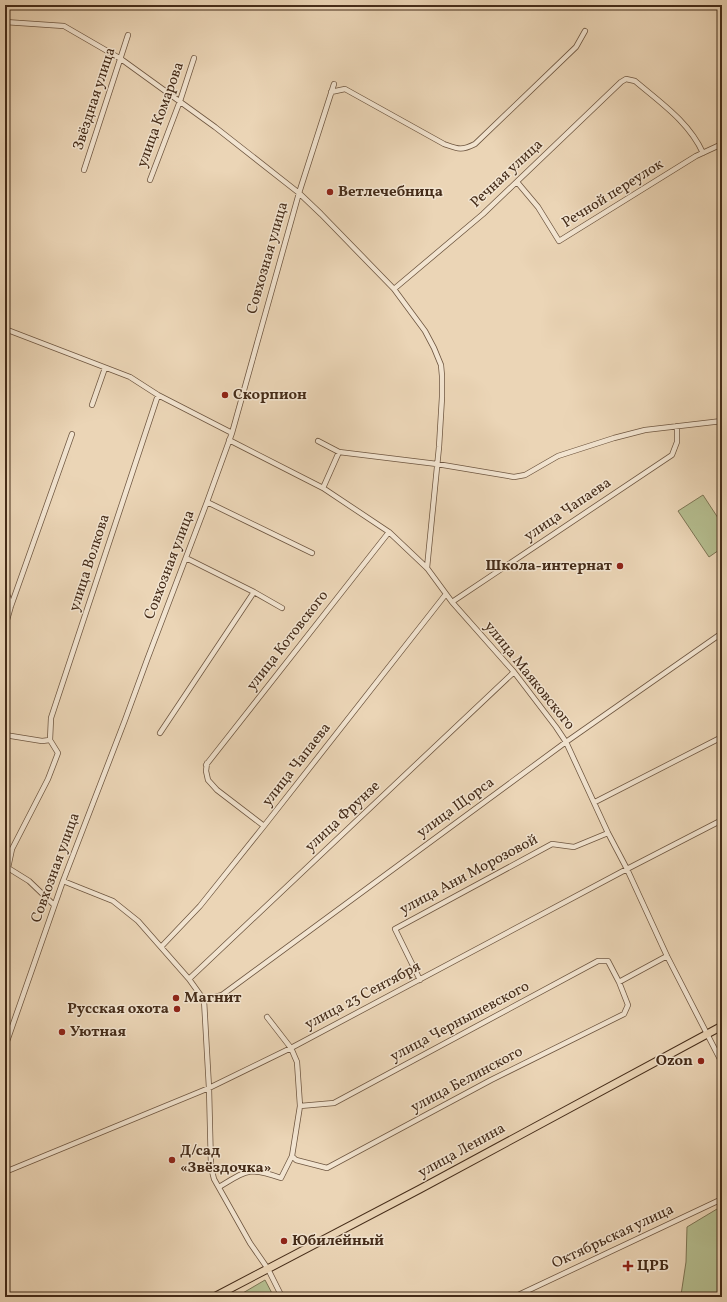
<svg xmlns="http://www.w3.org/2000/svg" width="727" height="1302" viewBox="0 0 727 1302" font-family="Vollkorn,serif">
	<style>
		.green { fill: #b5be90; stroke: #7d7554 }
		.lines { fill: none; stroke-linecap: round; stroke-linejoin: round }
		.minor-casing { stroke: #6e5640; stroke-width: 6 }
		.primary-casing { stroke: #452c19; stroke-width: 9 }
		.minor { stroke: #f2e4d0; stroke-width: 4.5 }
		.primary { stroke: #ebd5b6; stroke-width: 7 }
		.poi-dot { fill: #8f2418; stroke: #f2e4d0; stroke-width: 1.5 }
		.labels { text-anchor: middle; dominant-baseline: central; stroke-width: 3; stroke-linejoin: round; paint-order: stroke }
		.street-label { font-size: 15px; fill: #452c19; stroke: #f2e4d0 }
		.poi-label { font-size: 15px; font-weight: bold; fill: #452c19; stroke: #f2e4d0; text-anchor: start }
	</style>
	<rect width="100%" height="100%" fill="#ebd5b6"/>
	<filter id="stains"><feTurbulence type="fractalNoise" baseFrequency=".005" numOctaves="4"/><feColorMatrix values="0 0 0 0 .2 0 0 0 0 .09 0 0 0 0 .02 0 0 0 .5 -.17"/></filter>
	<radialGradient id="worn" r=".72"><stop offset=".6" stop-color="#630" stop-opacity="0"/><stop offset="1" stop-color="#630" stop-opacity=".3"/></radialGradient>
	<path class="green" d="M703,495L722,524V548L709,557L678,511Z
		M722,1206V1297H683L681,1295L686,1262L687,1227Z
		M265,1280L274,1297H236Z"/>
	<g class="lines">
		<defs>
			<path id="minor" d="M5,22L64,26L121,59L215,127L299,193L321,214L394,289L425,331L434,348L441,365L442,376V397L439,447L427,568
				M331,92L345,89L444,144C458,149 461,151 475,144L576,47L585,31
				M84,170L128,35
				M150,180L180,101L194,58
				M517,182L538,207L559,241L696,156L722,144
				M394,289L483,214L621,82L626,79L635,81C661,103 689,122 703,153
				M5,329L130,377L158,395L232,433
				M92,405L105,368
				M229,440L323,488L389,532L427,568L452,602L514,672L556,727L566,742L608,833L627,869L667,956L722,1063
				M318,441L339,452
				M323,488L339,452L437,464L514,477L525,475L558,456L614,438L645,430L722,421
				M207,502L312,553
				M5,588L11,606
				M254,592L282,608
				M452,602L672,455L677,442V426
				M5,627L11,606L72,434
				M160,733L254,592L186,558
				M5,735L42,741L50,740
				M50,740L51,718L158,395
				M207,763L206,771L208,780L217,790L264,826
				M206,765L389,532
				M595,802L722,737
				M5,867L8,868L29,881L54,905
				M8,868L12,849L48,779L58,753L50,740
				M63,881L113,901L138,921L189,979L204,1000
				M161,947L200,906L264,826L446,594
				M189,979L514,672
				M420,980L395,929L552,844L574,847L608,833
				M619,982L667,956
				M204,1000L222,995L566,742L722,633
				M204,1000L209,1088L211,1167L214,1179L250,1243L268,1269L282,1297
				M5,1047L63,881L125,720L147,660L207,502L232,433L299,193L334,84
				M292,1156L296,1160L327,1168L491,1080L624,1014L628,1005L619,982L608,961H598L334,1103L300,1106
				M5,1172L209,1088L291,1048L627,869L722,820
				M219,1187C246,1171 249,1166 281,1178L292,1156L300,1106L297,1062L291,1048L267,1017
				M514,1297L722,1199"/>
			<path id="primary" d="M214,1297L420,1189L722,1026"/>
		</defs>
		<use href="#minor" class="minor-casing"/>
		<use href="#primary" class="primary-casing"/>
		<use href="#minor" class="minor"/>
		<use href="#primary" class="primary"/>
	</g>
	<g class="poi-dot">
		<circle cx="330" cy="192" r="4"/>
		<circle cx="225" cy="395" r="4"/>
		<circle cx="620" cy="566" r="4"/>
		<circle cx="176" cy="998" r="4"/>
		<circle cx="177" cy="1009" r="4"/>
		<circle cx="62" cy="1032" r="4"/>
		<circle cx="701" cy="1061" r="4"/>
		<circle cx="172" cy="1160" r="4"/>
		<circle cx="284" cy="1241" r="4"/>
		<path d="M626 1260h4v4h4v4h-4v4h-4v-4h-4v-4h4z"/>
	</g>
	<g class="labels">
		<g class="street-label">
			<text transform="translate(95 99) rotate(-72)">Звёздная улица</text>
			<text transform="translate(161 115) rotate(-70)">улица Комарова</text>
			<text transform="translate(507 174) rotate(-43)">Речная улица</text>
			<text transform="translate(613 194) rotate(-32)">Речной переулок</text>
			<text transform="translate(268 258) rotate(-74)">Совхозная улица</text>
			<text transform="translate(568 510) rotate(-34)">улица Чапаева</text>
			<text transform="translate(90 563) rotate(-72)">улица Волкова</text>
			<text transform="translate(170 565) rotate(-69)">Совхозная улица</text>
			<text transform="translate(288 641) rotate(-52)">улица Котовского</text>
			<text transform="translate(529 676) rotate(51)">улица Маяковского</text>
			<text transform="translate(297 765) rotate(-52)">улица Чапаева</text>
			<text transform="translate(456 808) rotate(-36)">улица Щорса</text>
			<text transform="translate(343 817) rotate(-43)">улица Фрунзе</text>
			<text transform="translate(56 868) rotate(-70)">Совхозная улица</text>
			<text transform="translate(469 875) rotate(-28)">улица Ани Морозовой</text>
			<text transform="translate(363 996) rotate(-28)">улица 23 Сентября</text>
			<text transform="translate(460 1022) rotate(-28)">улица Чернышевского</text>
			<text transform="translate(467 1080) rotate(-28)">улица Белинского</text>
			<text transform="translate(462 1151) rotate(-29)">улица Ленина</text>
			<text transform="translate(613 1237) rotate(-25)">Октябрьская улица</text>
		</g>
		<g class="poi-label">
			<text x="338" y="192">Ветлечебница</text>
			<text x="233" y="395">Скорпион</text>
			<text x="612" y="566" text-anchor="end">Школа-интернат</text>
			<text x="184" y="998">Магнит</text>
			<text x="169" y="1009" text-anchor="end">Русская охота</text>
			<text x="70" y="1032">Уютная</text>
			<text x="693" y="1061" text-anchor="end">Ozon</text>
			<text x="180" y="1151">Д/сад<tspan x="180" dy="17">«Звёздочка»</tspan></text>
			<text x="292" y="1241">Юбилейный</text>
			<text x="637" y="1266">ЦРБ</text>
		</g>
	</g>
	<rect width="727" height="1302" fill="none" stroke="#ebd5b6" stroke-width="20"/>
	<rect x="6" y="6" width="715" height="1290" fill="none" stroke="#452c19" stroke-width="2"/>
	<rect x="10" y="10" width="707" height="1282" fill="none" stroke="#452c19"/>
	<rect width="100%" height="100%" filter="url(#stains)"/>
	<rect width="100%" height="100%" fill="url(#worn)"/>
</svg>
